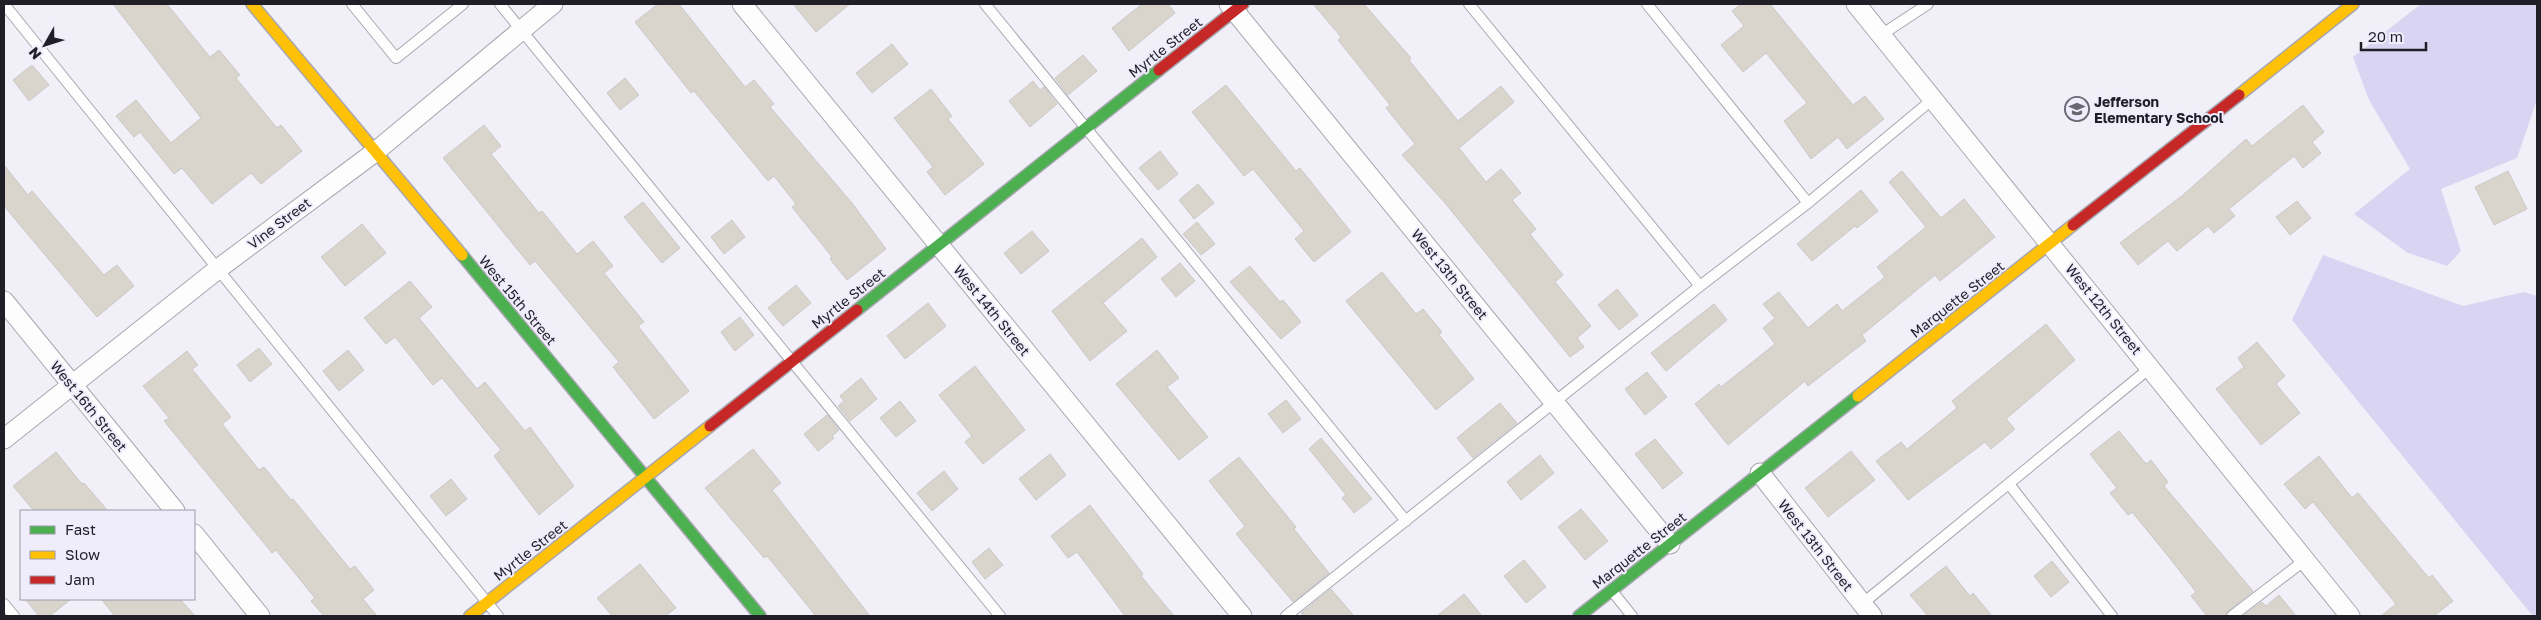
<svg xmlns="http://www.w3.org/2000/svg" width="2541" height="620" viewBox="0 0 2541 620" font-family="'Golos Text',sans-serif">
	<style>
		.green { fill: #d9d4f1 }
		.building { fill: #d9d4cc; stroke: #cbc8c8 }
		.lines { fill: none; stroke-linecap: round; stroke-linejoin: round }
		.lane-casing { stroke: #a8a7af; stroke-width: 12 }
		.street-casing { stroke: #a8a7af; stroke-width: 21 }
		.fast-casing { stroke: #a8a7af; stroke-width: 14 }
		.slow-casing { stroke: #a8a7af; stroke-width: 14 }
		.jam-casing { stroke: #a8a7af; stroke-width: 14 }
		.lane { stroke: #fdfdfe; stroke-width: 10 }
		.street { stroke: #fdfdfe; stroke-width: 19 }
		.fast { stroke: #4caf50; stroke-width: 11 }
		.slow { stroke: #ffc107; stroke-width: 11 }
		.jam { stroke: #c62828; stroke-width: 11 }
		.labels { text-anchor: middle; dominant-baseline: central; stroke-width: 4; stroke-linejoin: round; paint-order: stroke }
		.street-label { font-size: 14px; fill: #201e27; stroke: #efecfc }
		.poi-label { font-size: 14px; font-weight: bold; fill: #201e27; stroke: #efecfc; text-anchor: start }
	</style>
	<rect width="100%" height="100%" fill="#f1f0f8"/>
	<path class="green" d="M2421,4H2537V100L2517,158L2441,189L2461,251L2447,266L2408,253L2354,214L2410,169L2369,100L2353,57Z
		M2323,255L2463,306L2524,292L2537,296V616L2532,615L2292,320Z"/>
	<path class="building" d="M113,4H167L210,57L219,50L240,75L236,78L277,128L281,125L302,151L261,184L251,173L212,204L182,168L174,174L140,132L134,137L116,116L136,100L171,143L201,118Z
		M658,4H679L745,87L754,80L774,104L770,107L852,203L886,249L847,280L830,259L832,257L792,207L796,204L774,176L768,181L694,91L691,93L635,22Z
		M793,4H850L816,32Z
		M1142,4H1168L1175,13L1129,51L1112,28Z
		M1313,4H1364L1411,58L1409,60L1458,121L1501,86L1514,102L1459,148L1486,182L1501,169L1521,193L1512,200L1536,229L1530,234L1563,275L1555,282L1591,326L1577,338L1584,347L1570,357L1445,203L1402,155L1415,144L1386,108L1390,105L1338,40L1341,37Z
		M1741,4H1770L1853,105L1865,96L1884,119L1847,149L1838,137L1811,159L1784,121L1807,103L1766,53L1743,72L1721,45L1744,26L1732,11Z
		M892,44L908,64L872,93L856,73Z
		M1083,55L1097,71L1068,95L1055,78Z
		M32,65L49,85L29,101L13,80Z
		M625,78L639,95L620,110L607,93Z
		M1033,81L1040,90L1044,87L1057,104L1030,127L1009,101Z
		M1226,85L1296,171L1300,168L1351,232L1314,262L1295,239L1304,231L1253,169L1244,176L1192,112Z
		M931,89L952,116L948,119L984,164L945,195L927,172L933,167L894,118Z
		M2303,105L2324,132L2312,142L2321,153L2303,168L2294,156L2229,209L2235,216L2214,233L2208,226L2177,251L2168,241L2138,265L2120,243L2183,195L2246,139L2252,146Z
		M484,125L501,146L491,154L539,213L542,211L577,254L593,241L613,266L604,273L644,322L638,326L689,391L654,419L613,367L619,362L535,261L530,265L443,158Z
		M1160,151L1178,174L1158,190L1139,168Z
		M4,165L28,195L32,191L104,275L117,265L134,286L97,317L4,206Z
		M1902,171L1941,218L1964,199L1995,237L1940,281L1935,275L1862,335L1866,341L1808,386L1805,381L1728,445L1695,404L1719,384L1721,387L1775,344L1763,328L1775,318L1763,304L1779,292L1808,328L1837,304L1842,311L1885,277L1877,267L1926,227L1889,182Z
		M2508,171L2527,209L2494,225L2475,187Z
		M1198,184L1214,203L1194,219L1179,200Z
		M1861,190L1878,211L1857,228L1855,226L1812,261L1797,244Z
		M2297,201L2311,218L2290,235L2276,217Z
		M643,202L680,248L662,263L624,217Z
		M732,220L745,237L724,254L711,237Z
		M1197,222L1215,244L1201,255L1183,234Z
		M362,224L386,253L345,286L321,257Z
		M1032,231L1049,251L1021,274L1004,253Z
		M1142,238L1157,257L1103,303L1127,331L1090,361L1052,311Z
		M1180,263L1195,281L1176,297L1161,279Z
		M1250,266L1280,302L1283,300L1301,322L1281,339L1230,282Z
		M1382,272L1416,314L1423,309L1442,332L1439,335L1474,379L1436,410L1346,301Z
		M410,281L432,307L419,318L477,389L485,382L525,431L530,427L574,486L539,515L494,456L501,450L442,378L433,385L395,337L386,344L364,318Z
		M796,285L811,303L783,326L768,308Z
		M1617,289L1638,315L1619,330L1598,305Z
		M928,303L946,326L905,359L887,336Z
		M1714,304L1727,320L1666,371L1651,353Z
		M740,317L754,335L735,351L721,332Z
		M2046,324L2075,360L2006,419L2015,429L1991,449L1985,442L1908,500L1876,461L1901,442L1907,449L1957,408L1952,401Z
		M2257,342L2285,376L2276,384L2300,413L2261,445L2216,389L2244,367L2238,358Z
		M259,348L272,364L250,382L237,365Z
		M348,350L364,370L339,391L323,371Z
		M1157,350L1179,378L1167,387L1208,437L1179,460L1116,384Z
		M187,351L198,365L192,369L231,417L222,424L259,470L264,467L291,500L293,499L350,569L355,566L374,590L363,599L377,616H324L311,601L315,598L276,550L272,553L164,421L169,418L143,386Z
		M975,366L1025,430L983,464L965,442L972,436L939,395Z
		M1647,372L1667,397L1645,415L1625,389Z
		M861,378L877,399L850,421L838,406L844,401L840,396Z
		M1286,400L1301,419L1283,433L1268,414Z
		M900,401L916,421L896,437L880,418Z
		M1500,403L1517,423L1473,458L1457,438Z
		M827,415L839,430L832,436L834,438L818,451L804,434Z
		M2119,431L2146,464L2151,460L2168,482L2164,486L2253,591L2228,611L2225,616H2207L2191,596L2196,592L2168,556L2132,512L2128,515L2110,493L2117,488L2090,454Z
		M1321,438L1372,499L1354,513L1342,498L1346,495L1309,449Z
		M1655,439L1683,473L1663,489L1635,454Z
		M753,449L781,483L772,490L870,616H816L767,556L764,558L705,488Z
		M1851,451L1875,480L1828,517L1805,488Z
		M56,452L82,484L84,483L108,511H34L13,486Z
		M1050,454L1066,475L1036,500L1019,479Z
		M1540,455L1554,473L1521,500L1507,482Z
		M2319,456L2352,498L2358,493L2429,578L2432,575L2453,601L2434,616H2381L2396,604L2313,502L2305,509L2284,484Z
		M1239,457L1296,527L1294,529L1329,573L1293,602L1236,534L1245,526L1209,481Z
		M944,471L958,489L932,511L917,493Z
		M451,479L467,499L446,516L430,496Z
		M1090,505L1143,574L1141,576L1174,616H1125L1077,552L1068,558L1051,536Z
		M1581,509L1608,541L1585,560L1558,527Z
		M989,548L1003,565L985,579L972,562Z
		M1524,560L1546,587L1526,603L1504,576Z
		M2052,561L2069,582L2051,597L2034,576Z
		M640,564L676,608L665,616H612L597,598Z
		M1946,566L1970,596L1973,593L1992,616H1928L1910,595Z
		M1331,589L1354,616H1304L1301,613Z
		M1464,594L1482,616H1437Z
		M2279,595L2296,616H2243L2262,602L2266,606Z
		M25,599H71L50,616H39Z
		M101,599H180L195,616H115Z"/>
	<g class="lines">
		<defs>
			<path id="lane" d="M4,4L498,616
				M352,4L396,58L463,4
				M500,4L1000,616
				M985,4L1406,521
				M1469,4L1700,286
				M1647,4L1808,203
				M1881,35L1928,4
				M2009,484L2112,616
				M1612,591L1632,616
				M4,604L14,616
				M1862,604L2151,367
				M1286,616L1700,286L1808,203L1933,99
				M2232,616L2305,560"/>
			<path id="street" d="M742,4L1242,616
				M1229,4L1670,544
				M1856,4L2350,616
				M4,301L175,511
				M4,439L218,269L375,152L553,4
				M1760,473L1872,616
				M194,534L260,616"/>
			<path id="fast" d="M462,255L760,616
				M857,310L1159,70
				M1579,616L1858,396"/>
			<path id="slow" d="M252,4L462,255
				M2239,95L2353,4
				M1858,396L2073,225
				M470,616L710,426"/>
			<path id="jam" d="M1159,70L1243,4
				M2073,225L2239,95
				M710,426L857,310"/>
		</defs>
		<use href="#lane" class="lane-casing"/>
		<use href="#street" class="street-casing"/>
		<use href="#fast" class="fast-casing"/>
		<use href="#slow" class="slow-casing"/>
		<use href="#jam" class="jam-casing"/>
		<use href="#lane" class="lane"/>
		<use href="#street" class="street"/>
		<use href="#fast" class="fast"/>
		<use href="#slow" class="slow"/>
		<use href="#jam" class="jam"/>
	</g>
	<defs>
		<symbol id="school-ring" viewBox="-11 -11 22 22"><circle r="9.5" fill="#efecfc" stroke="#696870" stroke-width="1.5"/><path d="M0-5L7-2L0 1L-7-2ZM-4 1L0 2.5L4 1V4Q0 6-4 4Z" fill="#696870"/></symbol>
	</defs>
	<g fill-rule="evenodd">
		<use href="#school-ring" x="2063" y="95" width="28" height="28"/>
	</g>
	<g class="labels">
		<g class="street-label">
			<text transform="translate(1165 47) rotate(-38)">Myrtle Street</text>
			<text transform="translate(279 223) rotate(-37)">Vine Street</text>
			<text transform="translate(1450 274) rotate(51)">West 13th Street</text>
			<text transform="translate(848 298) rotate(-38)">Myrtle Street</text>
			<text transform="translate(1957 299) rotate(-38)">Marquette Street</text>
			<text transform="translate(518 300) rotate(50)">West 15th Street</text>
			<text transform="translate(2104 309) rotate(51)">West 12th Street</text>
			<text transform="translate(992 310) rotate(51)">West 14th Street</text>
			<text transform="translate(89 406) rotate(51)">West 16th Street</text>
			<text transform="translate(1816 545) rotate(52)">West 13th Street</text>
			<text transform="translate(530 550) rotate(-38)">Myrtle Street</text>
			<text transform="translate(1639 550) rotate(-38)">Marquette Street</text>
		</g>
		<g class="poi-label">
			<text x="2094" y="101">Jefferson<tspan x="2094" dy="16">Elementary School</tspan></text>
		</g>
	</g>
	<rect width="2541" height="620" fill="none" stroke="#201e27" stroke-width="10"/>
	<rect x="20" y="510" width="175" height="90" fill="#efecfc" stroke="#9c9aa7"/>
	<rect x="30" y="526" width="25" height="8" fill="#4caf50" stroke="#9c9aa7"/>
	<text x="65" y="535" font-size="15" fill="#201e27">Fast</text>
	<rect x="30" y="551" width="25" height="8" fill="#ffc107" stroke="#9c9aa7"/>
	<text x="65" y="560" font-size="15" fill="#201e27">Slow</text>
	<rect x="30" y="576" width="25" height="8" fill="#c62828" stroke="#9c9aa7"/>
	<text x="65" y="585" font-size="15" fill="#201e27">Jam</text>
	<g transform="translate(45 45) rotate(231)" stroke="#efecfc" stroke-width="4" paint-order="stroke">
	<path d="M0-4L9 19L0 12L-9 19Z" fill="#201e27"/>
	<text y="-8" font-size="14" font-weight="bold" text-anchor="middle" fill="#201e27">N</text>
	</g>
	<path d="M2361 42v8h65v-8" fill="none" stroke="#201e27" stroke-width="2.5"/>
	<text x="2368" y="42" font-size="15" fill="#201e27" stroke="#efecfc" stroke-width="4" paint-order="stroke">20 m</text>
</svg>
